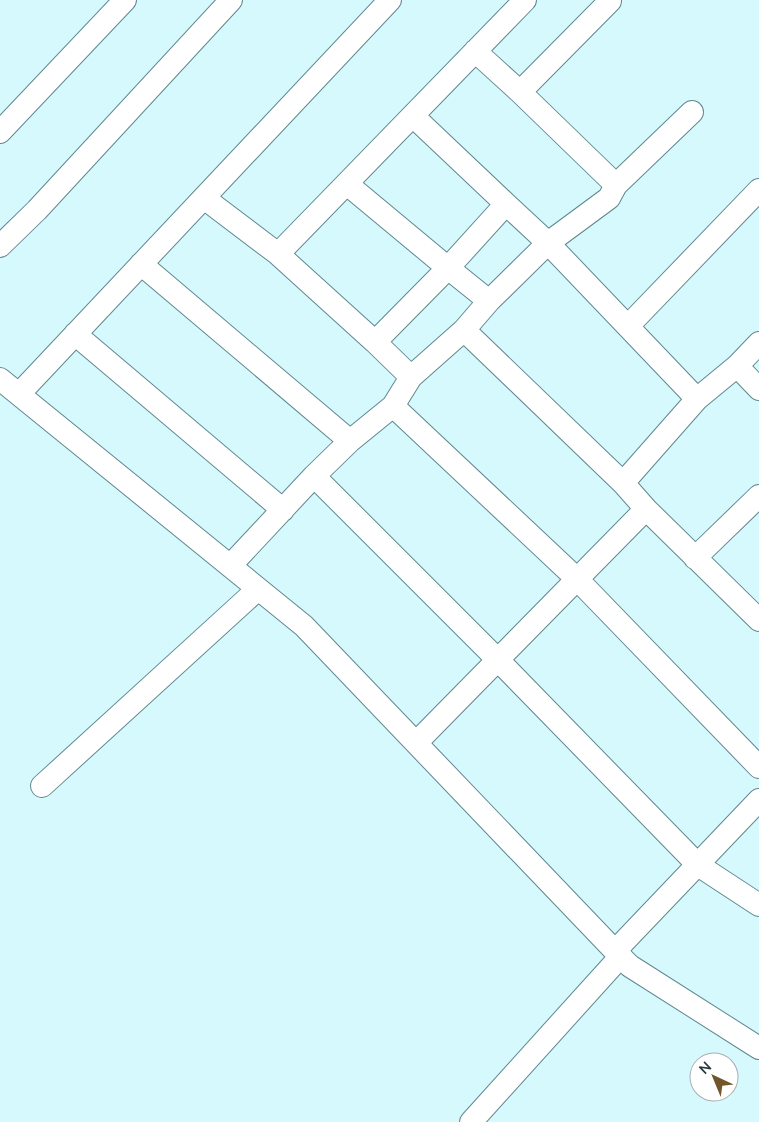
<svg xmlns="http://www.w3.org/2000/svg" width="759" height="1122" viewBox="0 0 759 1122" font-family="'Nunito Sans',sans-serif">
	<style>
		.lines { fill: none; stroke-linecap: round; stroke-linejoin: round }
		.minor-casing { stroke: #5f888e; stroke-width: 24 }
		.minor { stroke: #fff; stroke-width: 22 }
	</style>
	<rect width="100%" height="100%" fill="#d6f9fe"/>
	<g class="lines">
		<defs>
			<path id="minor" d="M475,51L520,92L610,1
				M520,92L616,185
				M0,132L125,0
				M347,184L448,268L489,301
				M204,198L278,254
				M506,204L548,243L609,198L616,185L692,112
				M0,246L37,210L231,0
				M141,264L350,441L393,406L411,377L375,342L278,254L525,0
				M628,326L759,190
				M464,330L623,483
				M75,334L283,510
				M375,342L448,268L506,204L413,116
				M737,366L759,389
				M411,377L464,330L489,301L548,243L697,399L623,483L646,509L416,743
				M0,379L304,626L615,951L630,966L759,1048
				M19,394L390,0
				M697,399L737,366L759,343
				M393,406L577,579L759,767
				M314,476L498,660L698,865L759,905
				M646,509L759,620
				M695,558L759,496
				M230,566L314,476L350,441
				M42,786L258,589
				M615,951L759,800
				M471,1122L621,956"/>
		</defs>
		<use href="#minor" class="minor-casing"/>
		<use href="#minor" class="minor"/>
	</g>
	<g transform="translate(714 1077) rotate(316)"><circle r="24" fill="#ffffff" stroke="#a9b0b1"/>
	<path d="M0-4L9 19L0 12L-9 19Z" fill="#725629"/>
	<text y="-8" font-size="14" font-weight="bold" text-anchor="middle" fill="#28393c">N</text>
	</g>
</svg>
